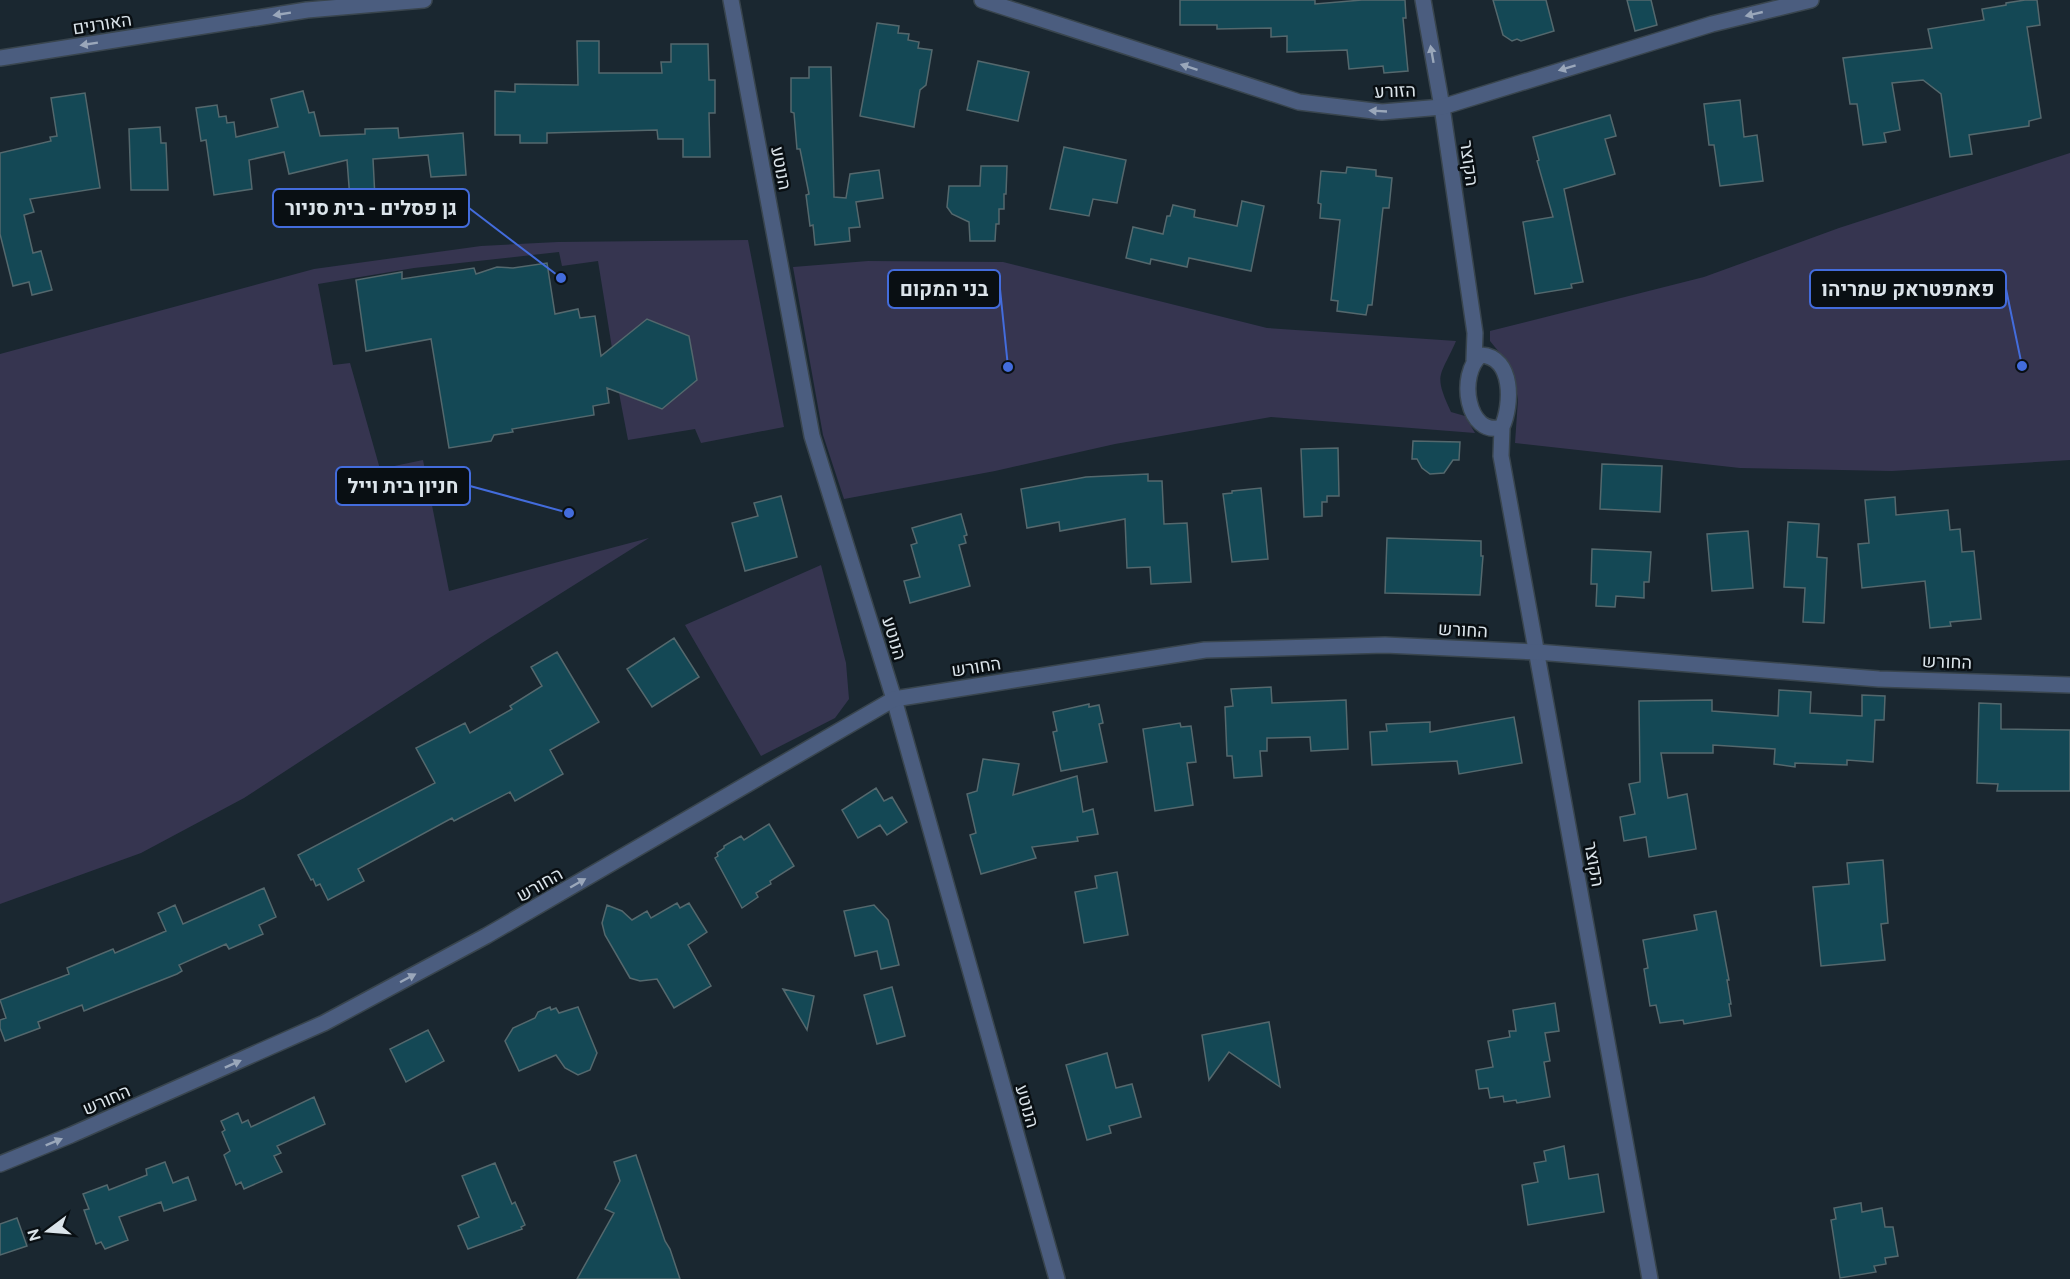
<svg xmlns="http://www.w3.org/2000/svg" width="2070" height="1279" viewBox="0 0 2070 1279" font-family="Ubuntu,Heebo,sans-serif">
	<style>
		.green { fill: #363550 }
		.building { fill: #144855; stroke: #54686d; stroke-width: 1.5 }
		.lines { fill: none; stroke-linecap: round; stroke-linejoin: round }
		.minor-casing { stroke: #39454e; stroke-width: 18 }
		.tertiary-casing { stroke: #39454e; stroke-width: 18 }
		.minor { stroke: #4b5d7f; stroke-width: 15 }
		.tertiary { stroke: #4b5d7f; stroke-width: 15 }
		.oneway { fill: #9aa7ba }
		.labels { text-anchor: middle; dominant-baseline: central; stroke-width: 5; stroke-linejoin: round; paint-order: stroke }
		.street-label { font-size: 18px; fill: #dbe4ea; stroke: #090f13 }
		.leader { fill: none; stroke: #436cdc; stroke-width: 2 }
		.callout-dot { fill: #436cdc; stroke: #090f13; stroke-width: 2 }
		.callout { fill: #090f13; stroke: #436cdc; stroke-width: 2 }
		.callout-label { font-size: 20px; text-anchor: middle; font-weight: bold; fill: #dbe4ea }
	</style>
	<rect width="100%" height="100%" fill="#1a2730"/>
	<path class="green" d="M2070,153V460L1892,471L1740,468L1515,443L1518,399L1515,383L1508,363L1490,341V331L1704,277L1839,228Z
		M748,240L784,427L701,443L695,429L628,440L619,393L662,409L697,380L689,336L647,319L612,348L598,261L562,266L559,252L414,268L318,284L333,365L350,363L380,469L423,460L449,591L649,538L488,639L244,798L141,853L0,904V354L314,269L481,246L558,242Z
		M868,261L1003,262L1267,328L1456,341C1440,378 1433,373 1451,412L1465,416L1475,433L1271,417L1115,444L995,471L844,499L823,435L793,267Z
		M821,565L846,663L849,699L835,718L761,756L685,625Z"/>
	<path class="building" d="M1180,0H1315V4L1362,0H1405L1406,18H1403L1408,71L1384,73L1383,66L1349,69L1347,50L1287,52V36L1271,37V28L1217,29V25H1180Z
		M1493,0H1546L1554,31L1521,41L1517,39L1512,41L1503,35Z
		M1627,0H1651L1657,25L1635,31Z
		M2025,0H2037L2040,25L2027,27L2041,118L2029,121V126L1969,135L1972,154L1950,157L1941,94L1923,80L1892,83L1900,130L1884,133L1886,142L1863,145L1857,104H1850L1843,58L1932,48L1928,29L1984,20L1982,9L2006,5V3Z
		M877,23L899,26L898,33L909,34L908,40L919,42L918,48L932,50L926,85L920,90L914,127L860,116Z
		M577,41H599V73H662L661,62H671V44H708L709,80H715V113H709L710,157H683V139H658L657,130L547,133V143H520V135H495V91L515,92V84L578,85Z
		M978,61L1029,72L1018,121L967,110Z
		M809,67H831L834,197L846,198L850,174L879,170L883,198L856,202L860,227L849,228L850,241L815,245L813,225L810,226L806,195L809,194L800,149H797L794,113L791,112V78H809Z
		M303,91L309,113L314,112L320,136L365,134V129L398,128L399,138L463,133L466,175L431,177L428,155L373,159L375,198L350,199L347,160L289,174L284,152L249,160L252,189L214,195L206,140L201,141L196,108L217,105L219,117L226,116L227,123L234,122L236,137L278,127L271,99Z
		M85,93L100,188L30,199L34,212L24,215L33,253L41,251L52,290L32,295L29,282L13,286L0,234V153L51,141L50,137L57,136L51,98Z
		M1740,100L1744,137L1757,135L1763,181L1720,186L1714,145H1709L1704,104Z
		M1610,115L1616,136L1605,139L1615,174L1564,189L1583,282L1571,284L1572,288L1535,294L1523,222L1553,217L1537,161L1539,160L1533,137Z
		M160,127L161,143H166L168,190H131L129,129Z
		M1064,147L1126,160L1117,203L1093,199L1089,216L1050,209Z
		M981,166H1007L1006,194H1004V209H999V224H996L995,241H970L969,222L952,214L947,207L949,186H980Z
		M1347,167L1376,170V176L1392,178L1389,208H1383L1372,305H1368L1366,315L1337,311L1338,301L1331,300L1340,220L1320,218L1321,204L1318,203L1321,171L1346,173Z
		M1242,201L1264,206L1251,271L1189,258L1187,267L1151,259L1150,264L1126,258L1133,227L1163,234L1167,216H1170L1173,205L1195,210L1194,217L1237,226Z
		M547,263L555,314L578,309L580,318L595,316L601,356L647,319L689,336L697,380L662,409L607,388L609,403L593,406L594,415L512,429L513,432L494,435L491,441L449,448L431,339L366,351L356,280L402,272V279L474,268L476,274L497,267L513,268Z
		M1413,441L1460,442L1459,460H1453L1444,473L1430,474L1422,468L1417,459H1412Z
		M1338,448L1339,496H1327V502H1322V516L1304,517L1301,449Z
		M1602,464L1662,466L1660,512L1600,509Z
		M1148,474V481H1162L1164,524L1187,523L1191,582L1151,584L1150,567L1127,568L1125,519L1060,531L1059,522L1027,528L1021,489L1086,477Z
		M1261,488L1268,559L1232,562L1223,494L1232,493V491Z
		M781,496L797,557L745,571L732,523L758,516L754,503Z
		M1895,497L1896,515L1948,510L1950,530L1960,529L1962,552L1974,551L1981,619L1950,622L1951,626L1930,628L1925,581L1862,588L1858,544L1869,543L1865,500Z
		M961,514L967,535L964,536L966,543L959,545L970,586L910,603L904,581L920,577L911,545L917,543L912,528Z
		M1788,522L1819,524L1817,557L1827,558L1824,623L1803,622L1805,588L1784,587Z
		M1748,531L1753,588L1712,591L1707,534Z
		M1387,538L1481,541V556H1483L1480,595L1385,593Z
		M1592,549L1651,552L1649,582H1644V598L1616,596L1615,607L1596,606L1597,584H1591Z
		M674,638L699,677L652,707L627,669Z
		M557,652L599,722L550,750L563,774L515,801L510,792L454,821L452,818L358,869L364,881L328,900L320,884L316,886L313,879L311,880L298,855L435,783L416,748L465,723L470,733L512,709L510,706L542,686L531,667Z
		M1271,687L1272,703L1346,700L1348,749L1311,751L1310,737L1267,738V751H1260L1262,776L1234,778L1232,756H1227L1225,707L1233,706L1231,689Z
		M1779,690L1811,692L1810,713L1862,716V695L1885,696L1884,720H1875L1873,762L1847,760V765L1795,763V767L1774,764L1775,749L1713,745V753H1661L1668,798L1687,794L1696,849L1649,857L1646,837L1624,841L1620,817L1635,814L1629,784L1640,782L1639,701L1712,700V711L1778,716Z
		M1979,703L2001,704V729L2070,730V791H1997L1998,784L1977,783Z
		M1089,704V707L1099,705L1103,723L1099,724L1107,762L1061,771L1053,732L1057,731L1053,712Z
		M1514,717L1522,763L1459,774L1457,761L1372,765L1370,732L1387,731L1386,724L1430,722V732Z
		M1180,723L1181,727L1191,726L1196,762L1187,763L1193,805L1155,811L1143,729Z
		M983,759L1019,764L1013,795L1077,776L1083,812L1093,809L1098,834L1077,837L1078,841L1032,847L1036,858L981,874L970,835L976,833L967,794L977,791Z
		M876,788L884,801L892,797L907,822L887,835L880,825L858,838L842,810Z
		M769,824L794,866L770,881L771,884L756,893L758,897L742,908L715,858L718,856L717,853L724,848V846L741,836L744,840Z
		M1883,860L1888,923L1881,924L1885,960L1821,966L1813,887L1849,884L1847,863Z
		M1117,872L1128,935L1084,943L1075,892L1097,888L1095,876Z
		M264,888L276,917L259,925L263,934L229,949L226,944L179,965L182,971L177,974L96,1006L84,1011L82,1005L38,1022L40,1028L5,1041L0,1028V1020L6,1018L0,1000L69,974L67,968L113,949L115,953L166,931L158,913L175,905L183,924Z
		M677,903L680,908L689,903L707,932L688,945L711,986L674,1008L657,979L640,981L630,978L605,935L602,923L607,905L622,911L632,920L647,911L651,918Z
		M874,905L888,920L899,965L881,969L877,951L855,956L844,911Z
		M1716,911L1729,980H1727L1731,1004H1729L1731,1016L1684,1024L1683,1020L1660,1023L1656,1005L1650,1006L1644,969L1648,968L1643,940L1697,930L1694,915Z
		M892,987L905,1036L877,1044L864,995Z
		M783,989L814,996L807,1030Z
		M1555,1003L1559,1031L1545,1033L1550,1061L1544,1062L1550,1097L1517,1103L1516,1100L1504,1102L1503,1096L1490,1098L1488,1088L1479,1089L1476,1070L1493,1067L1488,1041L1510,1037L1509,1031H1516L1513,1010Z
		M550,1007L551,1010L556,1008L559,1013L578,1007L597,1053L590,1070L578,1075L565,1068L556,1055L519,1071L505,1041L513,1028L535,1018L538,1012Z
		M1269,1022L1280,1087L1229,1052L1209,1080L1202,1035Z
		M428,1030L444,1061L406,1082L390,1049Z
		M1107,1053L1116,1088L1132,1084L1141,1117L1109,1126L1111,1133L1087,1140L1066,1065Z
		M314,1097L325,1124L277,1146L281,1153L274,1156L282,1172L244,1189L241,1182L236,1185L224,1155L230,1151L222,1132L225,1130L221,1121L238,1113L242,1123L248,1120L251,1127Z
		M1564,1146L1569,1179L1598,1174L1604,1212L1528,1225L1522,1185L1538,1182L1534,1163L1546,1161L1544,1151Z
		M636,1155L665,1241L670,1249L680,1279H577L614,1213L605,1209L620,1181L614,1162Z
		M165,1162L173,1183L188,1177L196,1200L164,1211L161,1202L119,1217L128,1240L105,1249L101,1242L96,1244L84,1210L89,1209L83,1194L107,1185L109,1190L147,1175L146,1169Z
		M495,1163L512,1204L515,1202L525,1225L521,1227L522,1229L468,1249L458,1226L479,1217L462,1176Z
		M1861,1203L1862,1212L1882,1208L1885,1227H1893L1898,1256L1885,1258L1886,1264L1874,1266L1876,1272L1840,1278L1831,1220L1836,1219L1834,1208Z
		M17,1218L27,1246L0,1255V1224Z"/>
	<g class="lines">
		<defs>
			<path id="minor" d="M731,0L812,436L894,699L1057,1279
				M1423,0L1442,107L1475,333L1474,360
				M1481,355C1514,357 1512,405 1502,427C1467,438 1457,374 1481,355Z
				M1502,427L1501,456L1650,1279"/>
			<path id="tertiary" d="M982,0L1299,102L1382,112L1442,107L1712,24L1811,0
				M0,58L307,10L424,0
				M0,1164L71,1135L324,1023L486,936L894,699L1205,650L1385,645L1537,652L1879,679L2070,685"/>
		</defs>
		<use href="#minor" class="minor-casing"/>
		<use href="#tertiary" class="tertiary-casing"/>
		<use href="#minor" class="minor"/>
		<use href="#tertiary" class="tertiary"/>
	</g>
	<defs><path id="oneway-solid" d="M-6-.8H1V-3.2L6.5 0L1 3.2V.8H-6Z" transform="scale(1.5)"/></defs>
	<g class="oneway">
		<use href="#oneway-solid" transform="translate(282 14) rotate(171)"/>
		<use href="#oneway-solid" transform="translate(1754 14) rotate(167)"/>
		<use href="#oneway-solid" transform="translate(89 44) rotate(171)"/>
		<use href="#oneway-solid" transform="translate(1432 54) rotate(-100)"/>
		<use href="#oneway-solid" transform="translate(1189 67) rotate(-162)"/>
		<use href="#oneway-solid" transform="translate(1567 68) rotate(163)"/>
		<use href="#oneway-solid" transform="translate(1378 111) rotate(-177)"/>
		<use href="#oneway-solid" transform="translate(578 883) rotate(-30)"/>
		<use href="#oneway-solid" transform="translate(408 978) rotate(-28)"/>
		<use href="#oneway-solid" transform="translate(233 1064) rotate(-24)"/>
		<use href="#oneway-solid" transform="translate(54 1142) rotate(-22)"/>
	</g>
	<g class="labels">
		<g class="street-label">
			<text transform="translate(102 23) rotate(-9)">האורנים</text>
			<text transform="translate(1395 90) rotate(-2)">הזורע</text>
			<text transform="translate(1470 163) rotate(82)">הקוצר</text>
			<text transform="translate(782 168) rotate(79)">הנוטע</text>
			<text transform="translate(1463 629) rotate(3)">החורש</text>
			<text transform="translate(895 638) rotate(73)">הנוטע</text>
			<text transform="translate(1947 661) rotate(2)">החורש</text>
			<text transform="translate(976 666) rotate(-9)">החורש</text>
			<text transform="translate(1595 864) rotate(80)">הקוצר</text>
			<text transform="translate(539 884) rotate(-30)">החורש</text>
			<text transform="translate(106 1099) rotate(-24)">החורש</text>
			<text transform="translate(1028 1106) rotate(74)">הנוטע</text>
		</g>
	</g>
	<path class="leader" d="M561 278L469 208M2022 366L2006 289M1008 367L1000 289M569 513L470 486"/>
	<g class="callout-dot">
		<circle cx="561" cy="278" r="6"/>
		<circle cx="2022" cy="366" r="6"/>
		<circle cx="1008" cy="367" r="6"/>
		<circle cx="569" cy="513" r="6"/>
	</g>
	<g class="callout">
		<rect x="273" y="189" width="196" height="38" rx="6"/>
		<rect x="1810" y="270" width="196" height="38" rx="6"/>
		<rect x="888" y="270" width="112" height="38" rx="6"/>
		<rect x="336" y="467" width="134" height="38" rx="6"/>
	</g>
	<g class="callout-label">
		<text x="371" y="215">גן פסלים - בית סניור</text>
		<text x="1908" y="296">פאמפטראק שמריהו</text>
		<text x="944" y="296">בני המקום</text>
		<text x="403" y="493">חניון בית וייל</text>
	</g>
	<g transform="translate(48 1231) rotate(254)" stroke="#090f13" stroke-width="4.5" paint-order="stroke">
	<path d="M0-4.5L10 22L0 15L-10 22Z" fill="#dbe4ea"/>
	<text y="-9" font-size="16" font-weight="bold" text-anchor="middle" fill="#dbe4ea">N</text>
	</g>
</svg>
